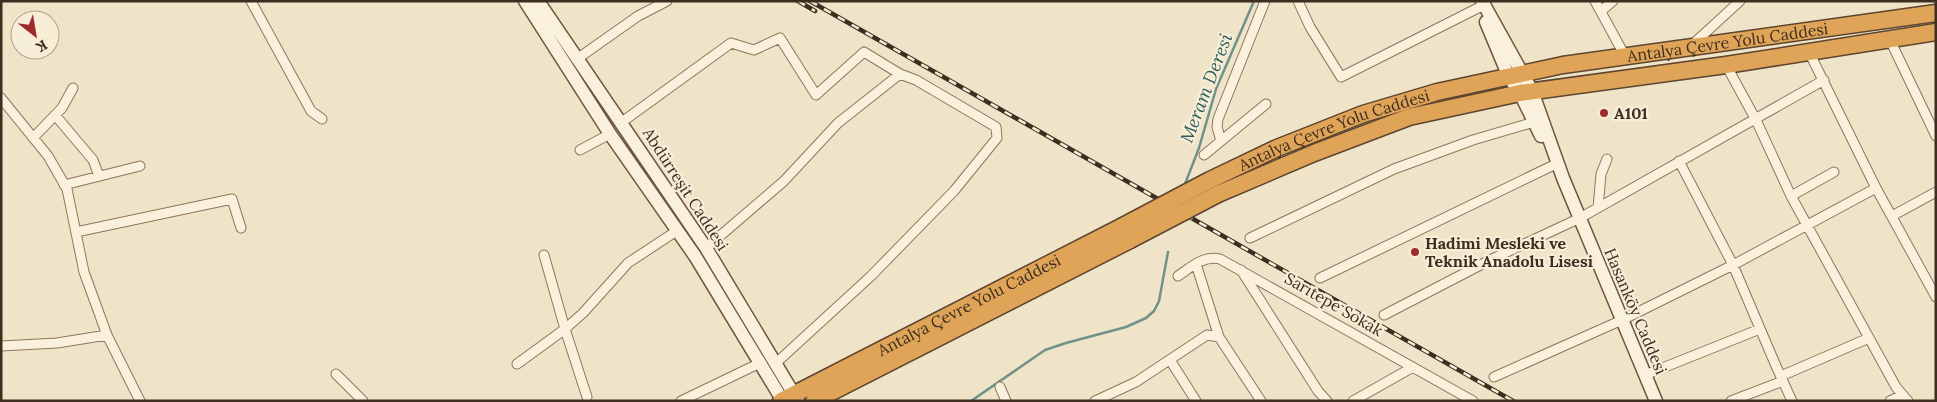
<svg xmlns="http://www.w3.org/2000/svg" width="1937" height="402" viewBox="0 0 1937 402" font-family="Lora,serif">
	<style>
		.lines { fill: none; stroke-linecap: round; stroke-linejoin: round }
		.stream { stroke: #6f938a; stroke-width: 2.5 }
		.street-casing { stroke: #8d765c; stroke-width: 11 }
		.secondary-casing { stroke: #6f573f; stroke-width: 15 }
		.highway-casing { stroke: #5b4430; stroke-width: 19 }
		.street { stroke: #faf1dc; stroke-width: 9 }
		.secondary { stroke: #faf1dc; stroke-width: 12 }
		.highway { stroke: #e0a458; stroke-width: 16 }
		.rail-casing { stroke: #3d2e20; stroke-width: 4.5 }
		.rail { stroke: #f7eed8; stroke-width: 2.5; stroke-dasharray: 8; stroke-linecap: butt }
		.highway-bridge-casing { stroke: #5b4430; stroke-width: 19; stroke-linecap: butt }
		.highway-bridge { stroke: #e0a458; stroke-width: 16 }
		.poi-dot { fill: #9e2a2b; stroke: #f7eed8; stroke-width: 2 }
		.labels { text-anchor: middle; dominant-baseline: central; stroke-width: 4.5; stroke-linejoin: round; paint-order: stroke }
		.street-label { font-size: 16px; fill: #3d2e20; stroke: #f7eed8 }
		.poi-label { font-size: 16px; font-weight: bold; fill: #3d2e20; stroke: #f7eed8; text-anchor: start }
		.water-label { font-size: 18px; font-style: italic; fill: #2f5d5a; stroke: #f7eed8 }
	</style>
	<rect width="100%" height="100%" fill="#f0e4c8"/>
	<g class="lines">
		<path class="stream" d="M1185,184L1199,148L1216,89L1254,1
			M971,401L1045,350L1066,343L1126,327L1146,318L1154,311L1159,301L1168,252"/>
		<defs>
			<path id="street" d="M251,1L311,111L322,119
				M1265,1L1218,119L1217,127L1221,141L1266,104
				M1298,1L1310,27L1341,77L1480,7
				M1595,1L1625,56
				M1601,11L1613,1
				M1890,40L1936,136
				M1692,45L1740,1
				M1809,52L1876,188L1936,297
				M577,59L638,16L667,1
				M1726,65L1756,120L1791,196L1896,387L1908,401
				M1,98L48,156L67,189L84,272L107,335L140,401
				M55,115L93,160L99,176
				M622,122L731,43L754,50L780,38L816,95L864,52L900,74
				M33,138L62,108L73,88
				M580,150L610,134
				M1204,155L1221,141
				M1679,161L1733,265L1776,366L1792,401
				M64,185L140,166
				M1791,196L1834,172
				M1598,208L1601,174L1607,159
				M1892,216L1936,192
				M76,232L232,199L241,228
				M1250,238L1394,169L1473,140L1534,122
				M706,248L784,181L838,123L900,74L916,80L996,127L997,138L954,191L871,276L775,364
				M1196,264L1219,337
				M1241,270L1318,391L1327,401
				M1178,276C1191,267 1204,255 1220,259L1473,401
				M1320,278L1556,164
				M1384,315L1492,259L1580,218L1824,80
				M1,346L57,343L107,335
				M1170,360L1196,401
				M517,364L565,329L544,255
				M336,374L363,401
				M1645,375L1760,329
				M1781,376L1869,338
				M1494,377L1622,320L1733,265L1876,188
				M1000,387L1006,401
				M587,397L565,329L583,313L628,263L678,230
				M681,401L760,363
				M1095,401L1136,382L1207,335L1219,337L1261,401
				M1353,401L1413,367
				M1731,401L1783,381
				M1890,401L1902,395"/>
			<path id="secondary" d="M525,1L610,134L695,256L783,401
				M538,1L706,248L798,401
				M1482,1L1532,91L1563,178L1656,401
				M1486,22L1509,77L1520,93L1541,136"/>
			<g id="highway">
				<path id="s1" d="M1210,180L1277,148L1363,114L1437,92L1563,65L1936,13"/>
				<path d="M1218,194L1314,153L1409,117L1520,93L1726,65L1936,32"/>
				<path id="s2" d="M781,401L1121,227"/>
				<path d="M814,401L1130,240"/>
			</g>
		</defs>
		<use href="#street" class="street-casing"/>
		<use href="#secondary" class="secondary-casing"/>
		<use href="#highway" class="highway-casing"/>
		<use href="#street" class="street"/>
		<use href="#secondary" class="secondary"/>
		<use href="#highway" class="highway"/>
		<defs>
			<path id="rail" d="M798,1L815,11
				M810,1L1513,401"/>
		</defs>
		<use href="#rail" class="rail-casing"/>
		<use href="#rail" class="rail"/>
		<defs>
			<path id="highway-bridge" d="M1121,227L1210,180
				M1130,240L1218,194"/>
		</defs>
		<use href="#highway-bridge" class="highway-bridge-casing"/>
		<use href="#highway-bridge" class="highway-bridge"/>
	</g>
	<g class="poi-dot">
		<circle cx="1604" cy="113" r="5"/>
		<circle cx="1415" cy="252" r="5"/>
	</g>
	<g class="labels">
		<g class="street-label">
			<text stroke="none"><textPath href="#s1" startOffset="539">Antalya Çevre Yolu Caddesi</textPath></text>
			<text stroke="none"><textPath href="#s1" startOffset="134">Antalya Çevre Yolu Caddesi</textPath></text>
			<text transform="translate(686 189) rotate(57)">Abdürreşit Caddesi</text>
			<text transform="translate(1334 304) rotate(30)">Sarıtepe Sokak</text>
			<text stroke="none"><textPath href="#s2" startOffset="211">Antalya Çevre Yolu Caddesi</textPath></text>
			<text transform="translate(1636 311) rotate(67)">Hasanköy Caddesi</text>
		</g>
		<g class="poi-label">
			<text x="1614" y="113">A101</text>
			<text x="1425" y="243">Hadimi Mesleki ve<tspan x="1425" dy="18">Teknik Anadolu Lisesi</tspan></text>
		</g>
		<g class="water-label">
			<text transform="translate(1206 88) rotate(-69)">Meram Deresi</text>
		</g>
	</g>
	<rect width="1937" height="402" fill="none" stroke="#3d2e20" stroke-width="5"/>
	<g transform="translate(35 35) rotate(149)"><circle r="24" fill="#f7eed8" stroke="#ada18e"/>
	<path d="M0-4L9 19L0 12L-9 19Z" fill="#9e2a2b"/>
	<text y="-8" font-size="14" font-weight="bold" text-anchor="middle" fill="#3d2e20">K</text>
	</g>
</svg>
